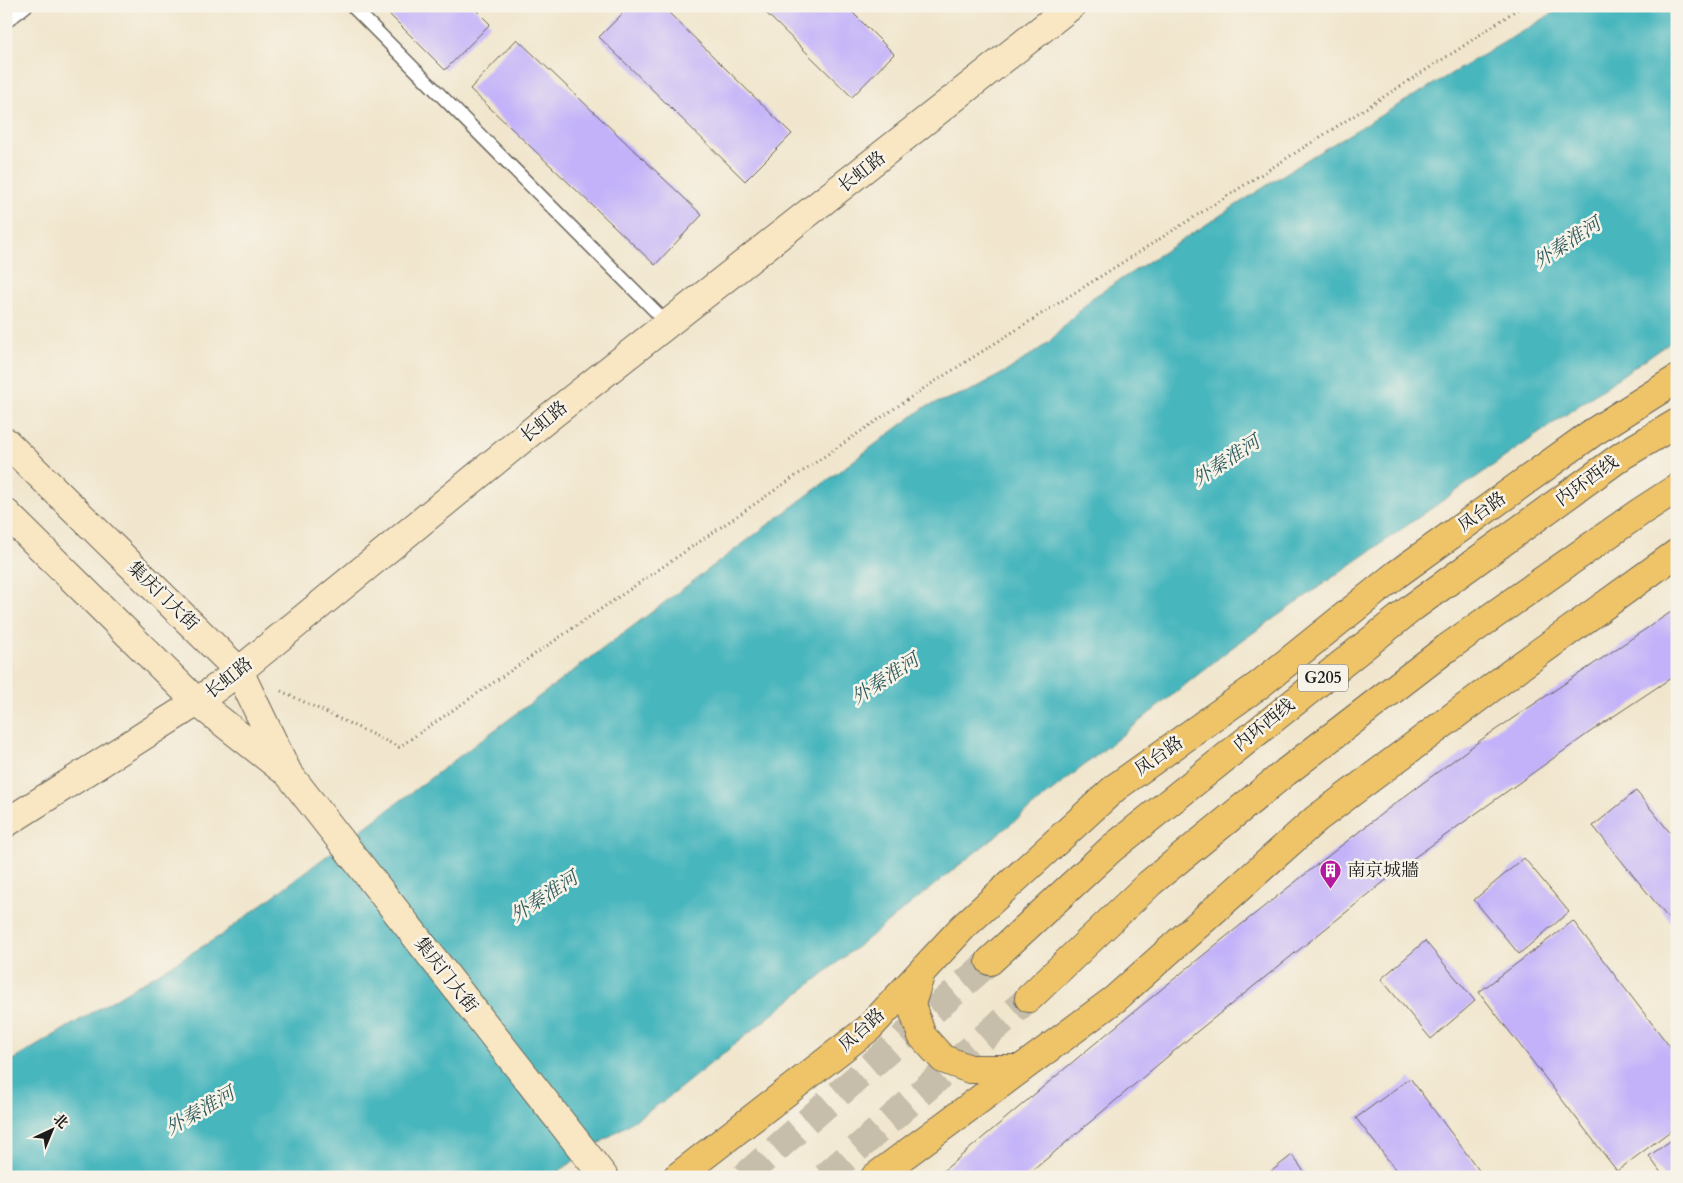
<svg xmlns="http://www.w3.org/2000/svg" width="1683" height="1183" viewBox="0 0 1683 1183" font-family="Cardo,'Noto Serif SC',serif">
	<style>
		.water { fill: #47b6bd; stroke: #32696c }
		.building { fill: #c3b2f9 }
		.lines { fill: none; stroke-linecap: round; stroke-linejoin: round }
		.highway-tunnel { stroke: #c6beaa; stroke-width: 28; stroke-dasharray: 28 14; stroke-linecap: butt }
		.lane-casing { stroke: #67635a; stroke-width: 15 }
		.secondary-casing { stroke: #67635a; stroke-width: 30 }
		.primary-casing { stroke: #67635a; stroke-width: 30 }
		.highway-casing { stroke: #67635a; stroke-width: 30 }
		.path { stroke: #67635a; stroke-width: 3; stroke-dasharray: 1 4; stroke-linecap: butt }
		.lane { stroke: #fff; stroke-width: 12 }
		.secondary { stroke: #f9e7c3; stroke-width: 28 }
		.primary { stroke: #efc469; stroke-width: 28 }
		.highway { stroke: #efc469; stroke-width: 28 }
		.labels { text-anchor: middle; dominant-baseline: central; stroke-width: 5; stroke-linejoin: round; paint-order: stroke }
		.shield { fill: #f7f3e8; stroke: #5e5c59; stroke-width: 1 }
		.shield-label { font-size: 16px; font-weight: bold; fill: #1c1c1c }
		.street-label { font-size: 18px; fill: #1c1c1c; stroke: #f7f3e8 }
		.poi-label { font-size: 18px; fill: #1c1c1c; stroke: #f7f3e8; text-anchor: start }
		.water-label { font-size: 19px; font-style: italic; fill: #2d5a5c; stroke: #f7f3e8 }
	</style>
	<rect width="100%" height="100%" fill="#f7f3e8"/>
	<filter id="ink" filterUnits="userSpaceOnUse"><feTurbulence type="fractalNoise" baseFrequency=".02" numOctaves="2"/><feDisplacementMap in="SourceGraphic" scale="10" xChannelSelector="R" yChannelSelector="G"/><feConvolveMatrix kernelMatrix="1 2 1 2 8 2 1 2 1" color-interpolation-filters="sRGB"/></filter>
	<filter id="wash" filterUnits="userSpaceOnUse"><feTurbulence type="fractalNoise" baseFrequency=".0096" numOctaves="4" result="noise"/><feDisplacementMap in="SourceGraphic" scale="20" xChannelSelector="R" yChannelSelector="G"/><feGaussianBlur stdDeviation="1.12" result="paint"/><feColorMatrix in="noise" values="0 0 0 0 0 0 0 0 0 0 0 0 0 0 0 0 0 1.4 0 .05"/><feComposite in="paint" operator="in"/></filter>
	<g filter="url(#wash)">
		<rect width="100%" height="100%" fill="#f1e6cd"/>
		<path class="water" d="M1565,6H1677V337L1230,649L665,1100L586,1152L551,1177H6V1064L220,936L925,407L970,391L1007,371L1048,343L1092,298L1311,157Z"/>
		<g id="blocks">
			<path class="building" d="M381,6H472L490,24L445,70Z
				M630,6H662L792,134L745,181L599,37Z
				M759,6H846L894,54L852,97Z
				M517,39L702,215L655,265L470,89Z
				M1677,608V674L1593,730L1415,857L1199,1030L1025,1177H936L1087,1050L1223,939L1389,808L1485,737Z
				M1636,791L1677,841V929L1593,826Z
				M1524,858L1569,912L1519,954L1474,900Z
				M1573,921L1677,1056V1126L1617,1171L1479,992Z
				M1425,941L1475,1001L1431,1039L1381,979Z
				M1410,1078L1484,1177H1401L1356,1118Z
				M1677,1136V1177H1664L1649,1156Z
				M1292,1155L1308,1177H1264Z"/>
		</g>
	</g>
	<g filter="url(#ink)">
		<use href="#blocks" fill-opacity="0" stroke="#67635a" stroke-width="1"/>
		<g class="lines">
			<path class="highway-tunnel" d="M744,1177L990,961
				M825,1177L1029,998"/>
			<defs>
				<path id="lane" d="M352,6L668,324
					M6,22L26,6"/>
				<path id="secondary" d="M6,442L239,671L288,773L604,1177
					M6,513L197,702L282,769
					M6,823L197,702L239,671L548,418L1071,6"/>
				<path id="primary" d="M921,973L911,1004L922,1036L943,1059L970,1069H1020
					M677,1177L869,1028L963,927L1116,787L1259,685L1397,574L1592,433L1677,379
					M875,1177L1115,999L1316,819L1522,665L1677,553"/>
				<path id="highway" d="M990,961L1111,849L1413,607L1623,455L1677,423
					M1029,998L1150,883L1286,772L1447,648L1640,512L1677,488"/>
			</defs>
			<use href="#lane" class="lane-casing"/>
			<use href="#secondary" class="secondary-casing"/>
			<use href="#primary" class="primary-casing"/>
			<use href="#highway" class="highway-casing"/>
			<path class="path" d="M281,691L399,747L923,389L1459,49L1522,6"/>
			<use href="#lane" class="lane"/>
			<use href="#secondary" class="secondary"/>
			<use href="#primary" class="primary"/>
			<use href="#highway" class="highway"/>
		</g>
	</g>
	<defs>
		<symbol id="building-pin" viewBox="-11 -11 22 30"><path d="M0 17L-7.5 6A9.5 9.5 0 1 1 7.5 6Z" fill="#b5179e" stroke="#f7f3e8"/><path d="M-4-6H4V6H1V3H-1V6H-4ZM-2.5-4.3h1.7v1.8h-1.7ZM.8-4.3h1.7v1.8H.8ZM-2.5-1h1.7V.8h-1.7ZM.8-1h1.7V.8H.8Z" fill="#fff"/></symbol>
	</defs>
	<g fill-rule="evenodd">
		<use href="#building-pin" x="1318" y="858" width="25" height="34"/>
	</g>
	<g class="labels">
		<rect class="shield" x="1298" y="664.5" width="50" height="27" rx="4"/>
		<g class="shield-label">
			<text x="1323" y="678">G205</text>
		</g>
		<g class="street-label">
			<text transform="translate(862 172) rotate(-38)">长虹路</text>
			<text transform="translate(544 422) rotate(-39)">长虹路</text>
			<text transform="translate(1587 481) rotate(-36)">内环西线</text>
			<text transform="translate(1482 512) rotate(-36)">凤台路</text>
			<text transform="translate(163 596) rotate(44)">集庆门大街</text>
			<text transform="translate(229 678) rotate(-38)">长虹路</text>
			<text transform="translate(1264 725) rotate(-39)">内环西线</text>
			<text transform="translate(1159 756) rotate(-35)">凤台路</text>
			<text transform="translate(446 975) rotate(52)">集庆门大街</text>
			<text transform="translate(862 1030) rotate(-42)">凤台路</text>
		</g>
		<g class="poi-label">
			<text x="1347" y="870">南京城牆</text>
		</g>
		<g class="water-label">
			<text transform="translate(1567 243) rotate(-33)">外秦淮河</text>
			<text transform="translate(1226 461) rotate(-33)">外秦淮河</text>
			<text transform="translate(885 679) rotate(-33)">外秦淮河</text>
			<text transform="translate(544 897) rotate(-33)">外秦淮河</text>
			<text transform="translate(200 1111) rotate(-30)">外秦淮河</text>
		</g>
	</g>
	<rect width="1683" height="1183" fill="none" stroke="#f7f3e8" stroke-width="25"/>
	<g transform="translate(52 1130) rotate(44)" stroke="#f7f3e8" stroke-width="4" paint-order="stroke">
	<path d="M0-4L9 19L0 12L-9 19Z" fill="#1c1c1c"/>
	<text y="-8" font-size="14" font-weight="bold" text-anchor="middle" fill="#1c1c1c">北</text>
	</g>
</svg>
